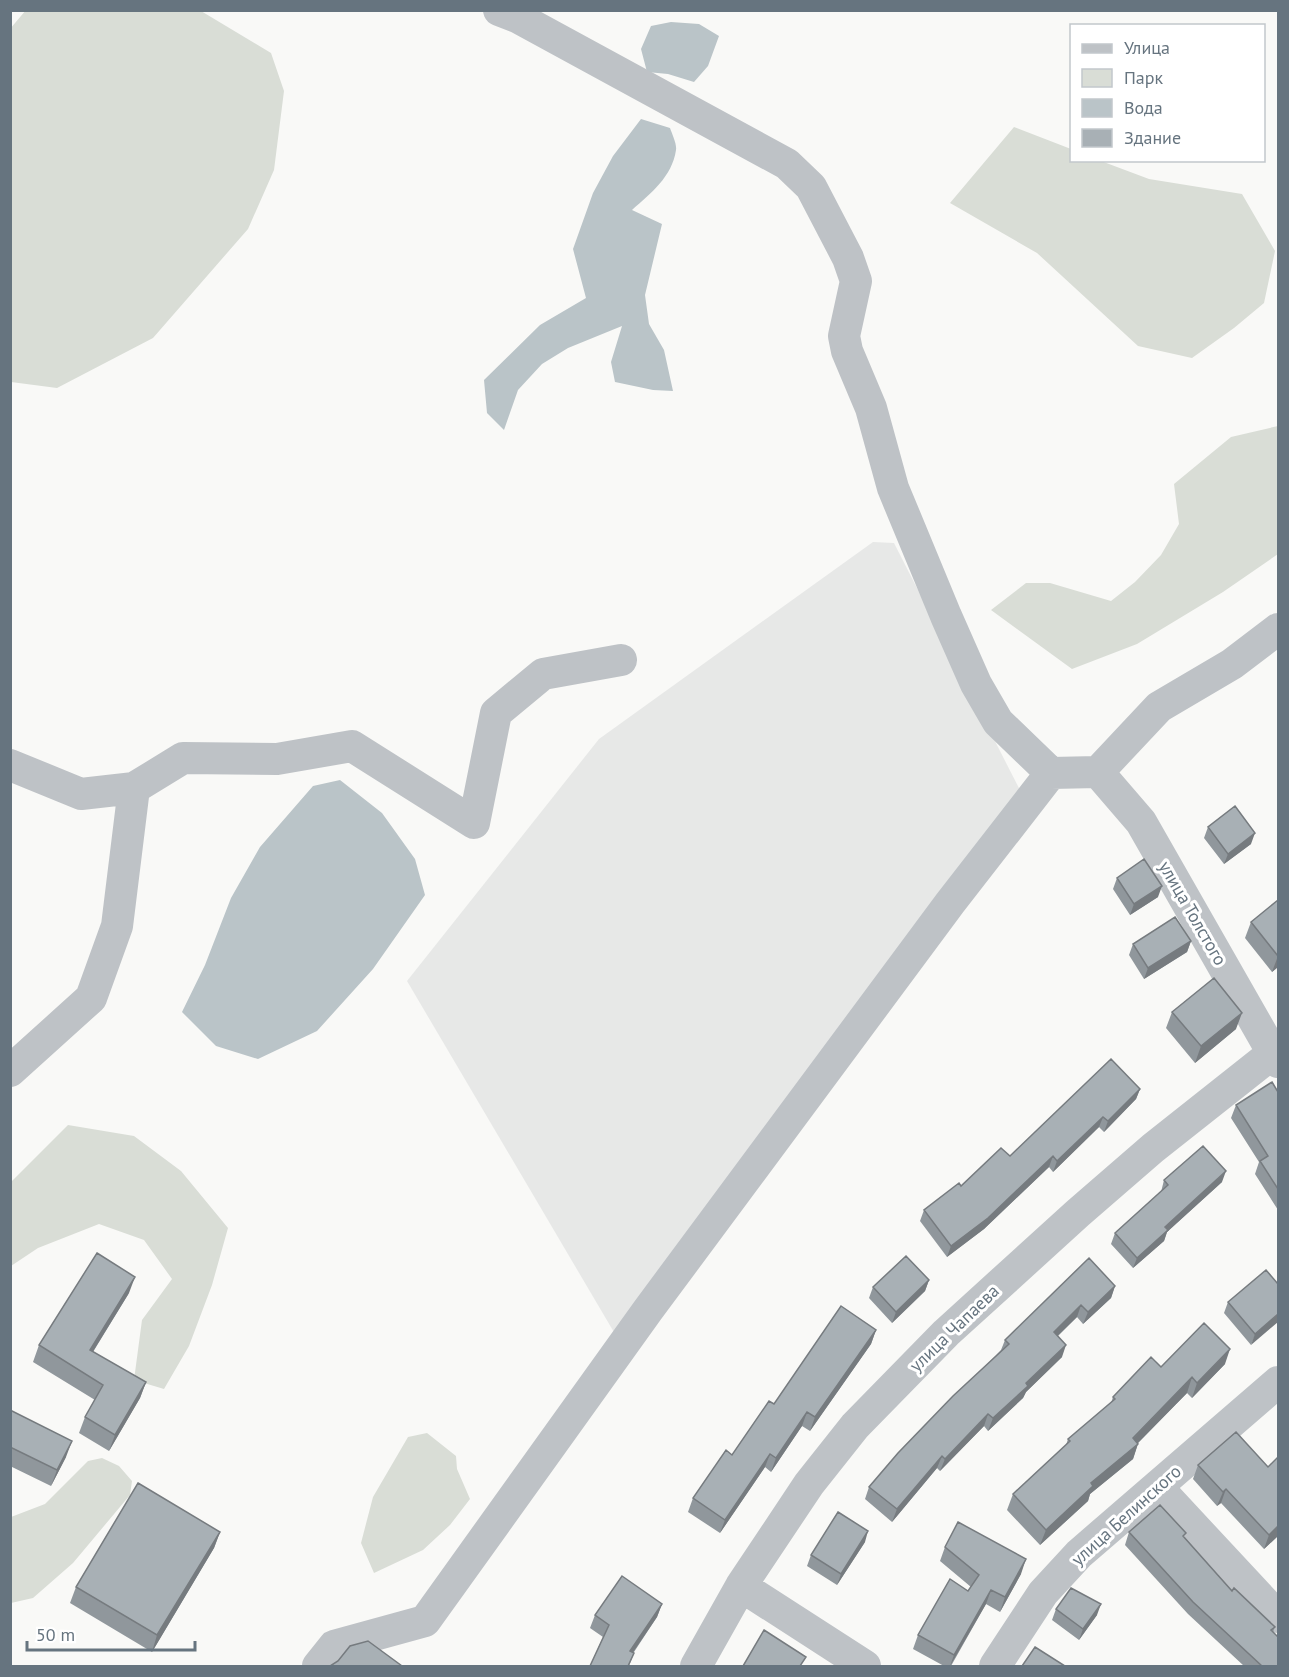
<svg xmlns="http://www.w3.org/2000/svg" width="1289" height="1677" viewBox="0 0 1289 1677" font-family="'PT Sans',sans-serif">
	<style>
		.built { fill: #e7e8e7 }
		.green { fill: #d9ddd6 }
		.water { fill: #bac4c8 }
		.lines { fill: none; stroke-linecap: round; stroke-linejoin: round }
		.minor { stroke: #bec2c6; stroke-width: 32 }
		.wall { fill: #90979c }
		.shaded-wall { fill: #767b7f }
		.building { fill: #a8b0b5; stroke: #767b7f; stroke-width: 1.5 }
		.labels { text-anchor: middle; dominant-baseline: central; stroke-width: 6; stroke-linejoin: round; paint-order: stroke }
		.street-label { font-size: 18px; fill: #66747f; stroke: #fff }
	</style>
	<rect width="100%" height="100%" fill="#f9f9f7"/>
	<path class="built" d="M873,542L894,543L1025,800L618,1339L407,981L599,739Z"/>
	<path class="green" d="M26,10L201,11L271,53L284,91L274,170L248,229L153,338L57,388L11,382L10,29Z
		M1014,127L1071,149L1072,160L1101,161L1149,179L1242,194L1275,251L1264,303L1234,328L1192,358L1138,346L1037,253L950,203Z
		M1278,426V554L1223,592L1137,644L1072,669L991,610L1026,583H1050L1111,601L1135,582L1161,555L1179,524L1174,484L1231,437Z
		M68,1125L134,1136L181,1171L228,1228L212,1285L189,1346L164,1389L134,1380L142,1320L172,1279L144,1240L99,1224L38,1248L11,1266V1182Z
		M427,1433L456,1456L457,1469L470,1499L450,1525L423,1550L374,1573L361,1543L373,1497L408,1437Z
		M102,1458L119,1466L132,1481L130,1495L73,1563L33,1598L11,1603V1517L45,1504L88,1461Z"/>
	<path class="water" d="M671,22L699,24L719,36L708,66L694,82L668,74L647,72L641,49L651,26Z
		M641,119L670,128C672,134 677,144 676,150C672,177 651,193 632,210L662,224L645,295L649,324L664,350L673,391L653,390L615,382L611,362L622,326L568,348L542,364L518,390L504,430L487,413L484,380L540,325L586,298L573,249L593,193L613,156Z
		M340,780L382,813L415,859L425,895L373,969L317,1031L258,1059L216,1046L182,1012L205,965L231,898L260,847L313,786Z"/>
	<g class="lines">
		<path class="minor" d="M499,10L517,17L787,164L811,187L848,258L856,281L844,336L847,351L871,408L893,488L946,616L976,684L998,722L1051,773
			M10,765L81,794L134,788L183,758L277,759L352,746L474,823L496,713L543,674L621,660
			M1098,772L1141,822L1278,1062
			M10,1071L91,998L117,926L134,788
			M1157,1487L1278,1617
			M741,1586L865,1666
			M318,1666L334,1646L425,1621L648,1310L950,903L1051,773L1098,772L1159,707L1232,664L1278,629
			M696,1666L741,1586L809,1484L855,1426L946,1333L1078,1213L1153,1148L1278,1049
			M995,1666L1043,1593L1079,1554L1278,1382"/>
	</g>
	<path class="wall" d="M1208,827L1251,844L1224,864L1204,838Z
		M1117,878L1158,897L1130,915L1113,889Z
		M1278,900V967L1272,972L1245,938L1251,922Z
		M1191,941L1187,952L1144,979L1129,955L1133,944Z
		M1172,1012L1236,1029L1195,1063L1166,1028Z
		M1140,1089L1136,1099L1104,1132L1099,1127L1053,1172L1049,1167L984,1229L947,1257L920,1221L924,1210L1010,1156Z
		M1278,1092V1210L1255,1174L1259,1162L1231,1118L1236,1105Z
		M1164,1180L1222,1182L1167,1232L1164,1241L1133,1268L1111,1244L1115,1233L1161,1192Z
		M929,1280L925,1291L892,1323L869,1298L873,1287Z
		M1278,1284L1251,1345L1224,1313L1228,1302Z
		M1115,1286L1111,1298L1083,1324L1077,1317L1058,1336L1062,1357L1026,1392L1023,1398L988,1431L984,1426L940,1471L937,1468L892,1522L865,1499L869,1487L1001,1350L1005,1340Z
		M129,1293L93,1352L146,1382L140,1398L109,1451L79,1433L85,1417L95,1400L33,1362L39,1345Z
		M876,1330L871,1344L810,1431L802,1426L771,1472L765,1467L720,1533L688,1512L693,1498L732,1455L774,1404Z
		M1225,1364L1192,1398L1187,1393L1138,1443L1133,1459L1090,1494L1088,1501L1040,1545L1007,1510L1013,1494L1066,1445L1068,1439L1111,1403L1113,1397L1161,1367Z
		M10,1410L66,1457L51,1486L10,1466Z
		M1236,1432L1278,1536L1264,1549L1221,1503L1217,1506L1193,1479L1198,1465Z
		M220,1532L214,1548L152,1652L70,1603L76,1587Z
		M1129,1532L1184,1537L1232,1591L1275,1627L1273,1632L1278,1666H1244L1188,1614L1125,1545Z
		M865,1542L837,1585L807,1566L811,1555Z
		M945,1547L1021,1574L1000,1612L986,1604L951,1666H944L913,1649L918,1635L968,1591L971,1587L940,1561Z
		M662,1604L657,1617L634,1652V1653L629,1666H590L603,1637L590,1628L595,1615Z
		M1056,1609L1097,1615L1079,1640L1052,1620Z"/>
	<path class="shaded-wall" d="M1255,833L1251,844L1224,864L1228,854Z
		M1162,886L1158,897L1130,915L1134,904Z
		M1191,941L1187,952L1144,979L1148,968Z
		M1278,956V967L1272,972Z
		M1242,1013L1236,1029L1195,1063L1201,1046Z
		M1140,1089L1136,1099L1104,1132L1108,1121Z
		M1103,1117L1099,1127L1053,1172L1057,1161Z
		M1053,1156L1049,1167L984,1229L947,1257L951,1246Z
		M1226,1171L1222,1182L1167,1232L1164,1241L1133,1268L1137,1258L1165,1227Z
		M135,1277L129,1293L84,1366L90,1350Z
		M929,1280L925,1291L892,1323L896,1312Z
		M1115,1286L1111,1298L1083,1324L1088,1312Z
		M1081,1305L1077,1317L1049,1344L1054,1332Z
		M1278,1314V1322L1251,1345L1255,1334Z
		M876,1330L871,1344L810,1431L815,1417Z
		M1066,1345L1062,1357L1026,1392L1023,1398L988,1431L993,1418L1026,1383Z
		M1230,1349L1225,1364L1192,1398L1197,1383Z
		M1192,1377L1187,1393L1134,1447L1138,1444L1133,1459L1090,1494L1088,1501L1040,1545L1046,1530Z
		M146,1382L140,1398L109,1451L115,1435Z
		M807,1412L802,1426L771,1472L776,1458Z
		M988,1414L984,1426L940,1471L945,1459Z
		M72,1441L66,1457L51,1486L57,1470Z
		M770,1454L765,1467L720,1533L725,1520Z
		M942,1456L937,1468L892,1522L897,1509Z
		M1226,1489L1221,1503L1217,1506L1223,1492Z
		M1278,1526V1536L1264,1549L1269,1535Z
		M868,1531L865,1542L837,1585L841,1574Z
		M220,1532L214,1548L152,1652L157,1635Z
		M1026,1559L1021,1574L1000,1612L1005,1597Z
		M991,1590L986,1604L950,1666L954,1655Z
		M662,1604L657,1617L625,1664L630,1651Z
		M1101,1604L1097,1615L1079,1640L1083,1629Z"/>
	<path class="building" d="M1235,806L1255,833L1228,854L1208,827Z
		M1144,859L1162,886L1134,904L1117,878Z
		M1278,900V956L1251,922Z
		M1175,917L1191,941L1148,968L1133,944Z
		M1214,978L1242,1013L1201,1046L1172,1012Z
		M1111,1059L1140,1089L1108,1121L1103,1117L1057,1161L1053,1156L988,1218L951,1246L924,1210L959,1183L961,1186L1001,1148L1010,1156Z
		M1272,1082L1278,1092V1189L1260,1161L1268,1156L1236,1105Z
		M1203,1146L1226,1171L1165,1227L1168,1230L1137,1258L1115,1233L1168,1185L1164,1180Z
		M97,1253L135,1277L90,1350L146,1382L115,1435L85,1417L103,1385L39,1345Z
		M906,1256L929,1280L896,1312L873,1287Z
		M1089,1258L1115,1286L1088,1312L1081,1305L1054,1332L1066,1345L1026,1383L1028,1386L993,1418L988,1414L945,1459L942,1456L897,1509L869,1487L898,1453L953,1396L1009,1344L1005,1340Z
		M1266,1270L1278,1284V1314L1255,1334L1228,1302Z
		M841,1306L876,1330L815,1417L807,1412L776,1458L770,1454L725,1520L693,1498L726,1450L732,1455L769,1401L774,1404Z
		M1204,1323L1230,1349L1197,1383L1192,1377L1133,1438L1138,1444L1091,1483L1093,1486L1046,1530L1013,1494L1070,1441L1068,1439L1115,1399L1113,1397L1151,1357L1161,1367Z
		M10,1410L72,1441L57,1470L10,1447Z
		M1236,1432L1268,1467L1278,1457V1526L1269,1535L1226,1489L1223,1492L1198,1465Z
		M138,1483L220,1532L157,1635L76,1587Z
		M1160,1505L1186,1533L1183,1536L1232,1591L1234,1588L1275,1627L1271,1630L1278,1637V1666H1262L1193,1602L1129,1532Z
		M838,1512L868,1531L841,1574L811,1555Z
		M958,1522L1026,1559L1005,1597L991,1590L954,1655L918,1635L950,1579L968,1591L979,1575L945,1547Z
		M622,1576L662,1604L630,1651L634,1653L628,1666H590L609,1625L595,1615Z
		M1071,1588L1101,1604L1083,1629L1056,1609Z
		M764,1630L806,1657L800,1666H743Z
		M368,1641L402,1666H330L338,1661L350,1646Z
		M1035,1647L1065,1666H1022Z"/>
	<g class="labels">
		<g class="street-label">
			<text transform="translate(1193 913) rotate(60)">улица Толстого</text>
			<text transform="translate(954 1328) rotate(-44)">улица Чапаева</text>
			<text transform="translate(1126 1515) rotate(-42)">улица Белинского</text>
		</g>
	</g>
	<rect width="1289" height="1677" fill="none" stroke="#66747f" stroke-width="24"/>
	<rect x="1070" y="24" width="195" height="138" fill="#ffffff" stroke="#c2c7cc" stroke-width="1.5"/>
	<rect x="1082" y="44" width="30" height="9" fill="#bec2c6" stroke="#c2c7cc" stroke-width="1.5"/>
	<text x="1124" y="54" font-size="18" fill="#66747f">Улица</text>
	<rect x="1082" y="69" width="30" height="18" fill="#d9ddd6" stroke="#c2c7cc" stroke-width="1.5"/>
	<text x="1124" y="84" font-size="18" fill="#66747f">Парк</text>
	<rect x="1082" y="99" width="30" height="18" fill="#bac4c8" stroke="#c2c7cc" stroke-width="1.5"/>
	<text x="1124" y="114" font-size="18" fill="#66747f">Вода</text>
	<rect x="1082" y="129" width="30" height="18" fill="#a8b0b5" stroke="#c2c7cc" stroke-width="1.5"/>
	<text x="1124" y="144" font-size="18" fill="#66747f">Здание</text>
	<path d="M27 1641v9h168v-9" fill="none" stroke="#66747f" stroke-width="3"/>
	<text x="36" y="1641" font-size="18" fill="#66747f" stroke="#ffffff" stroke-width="4.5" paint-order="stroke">50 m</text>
</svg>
